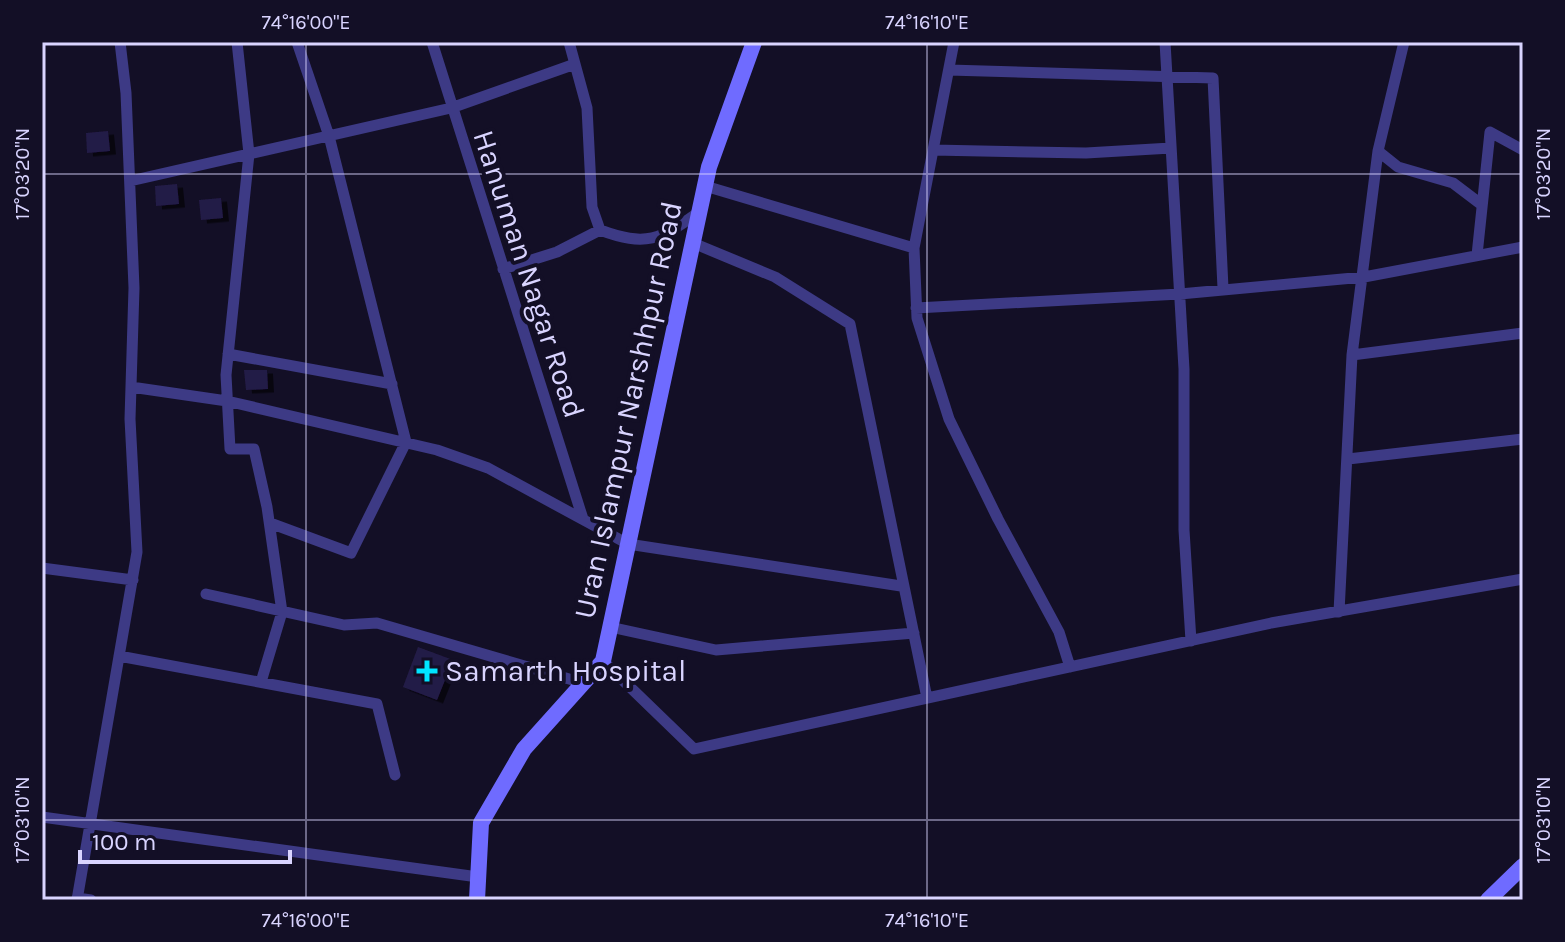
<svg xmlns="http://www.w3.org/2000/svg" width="1565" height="942" viewBox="0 0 1565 942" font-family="Karla,sans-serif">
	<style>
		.building { fill: #241b47; filter: url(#shadow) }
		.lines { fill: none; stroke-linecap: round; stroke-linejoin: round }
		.minor { stroke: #3d3a85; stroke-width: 11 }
		.secondary { stroke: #6f6bff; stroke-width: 16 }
		.ticks { fill: none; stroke: #d9d4ff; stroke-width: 2; stroke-opacity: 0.45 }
		.poi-dot { fill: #00e5ff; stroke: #130f26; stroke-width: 3 }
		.labels { text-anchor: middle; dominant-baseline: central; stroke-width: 8; stroke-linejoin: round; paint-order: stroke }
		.street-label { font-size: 30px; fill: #d9d4ff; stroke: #130f26 }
		.poi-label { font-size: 30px; fill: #d9d4ff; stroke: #130f26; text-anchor: start }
		.neatline { fill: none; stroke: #d9d4ff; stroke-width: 3 }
		.ticks-label { font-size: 20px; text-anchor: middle; fill: #d9d4ff }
	</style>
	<defs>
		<filter id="shadow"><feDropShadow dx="6" dy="3.5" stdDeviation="0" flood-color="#0009"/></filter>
	</defs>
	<rect width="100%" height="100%" fill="#130f26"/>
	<path class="building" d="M108,131L110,151L87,153L86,133Z
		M177,184L179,204L156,206L155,186Z
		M221,198L223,218L201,220L199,200Z
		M244,370H267L268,389L246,390Z
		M418,647L453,660L437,700L403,687Z"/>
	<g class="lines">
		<path class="minor" d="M237,42L249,154L226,375L230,449H254L267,507L282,612L261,682
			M432,42L583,519
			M569,42L587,108L592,207L600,230
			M1165,42L1184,369V530L1191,641
			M949,70L1213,78L1223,288
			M933,150L1086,153L1171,148
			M1378,151L1398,167L1453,183L1482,205
			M130,181L451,108L575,64
			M705,186L914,248L917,318L949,419L998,519L1059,632L1070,667
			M693,243L775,277L850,324L927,698
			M914,248L954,42
			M1477,255L1490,132L1523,150
			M503,269L557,252L600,230C646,247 660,240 699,212
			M916,308L1180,294L1364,277L1523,247
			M228,354L392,384
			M1352,355L1523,333
			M131,387L227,401L437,450L488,468L628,544L901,586
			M1348,459L1523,439
			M270,523L351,553L406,442L329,136L297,42
			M42,568L133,580
			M206,594L344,625L377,623L583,683
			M1339,612L1352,355L1378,151L1404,42
			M610,627L716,650L914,633
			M119,656L377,704L395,775
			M603,661L694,749L1271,623L1523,579
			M42,817L478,877
			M77,898L91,900
			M77,900L137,552L130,419L134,288L126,93L120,42"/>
		<path class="secondary" d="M477,900L481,823L524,749L603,661L709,167L754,42
			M1488,900L1523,866"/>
	</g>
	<path class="ticks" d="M306,42V900M927,42V900M42,174H1523M42,820H1523"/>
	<path class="poi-dot" d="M423 659h8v8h8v8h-8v8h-8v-8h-8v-8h8z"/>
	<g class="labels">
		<g class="street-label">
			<text transform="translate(529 274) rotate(72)">Hanuman Nagar Road</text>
			<text transform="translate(628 410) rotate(-78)">Uran Islampur Narshhpur Road</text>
		</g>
		<g class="poi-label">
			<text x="445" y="671">Samarth Hospital</text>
		</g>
	</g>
	<rect width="1565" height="942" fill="none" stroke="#130f26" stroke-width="88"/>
	<path d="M80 850v12h210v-12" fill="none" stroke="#d9d4ff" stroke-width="4"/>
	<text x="92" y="850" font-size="24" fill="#d9d4ff" stroke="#130f26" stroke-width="6" paint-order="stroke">100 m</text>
	<rect x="44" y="44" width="1477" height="854" class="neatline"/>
	<g class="ticks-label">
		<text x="306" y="29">74°16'00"E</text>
		<text x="927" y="29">74°16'10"E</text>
		<text transform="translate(22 174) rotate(-90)" y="7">17°03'20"N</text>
		<text transform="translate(1543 174) rotate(-90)" y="7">17°03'20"N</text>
		<text transform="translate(22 820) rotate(-90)" y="7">17°03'10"N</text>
		<text transform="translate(1543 820) rotate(-90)" y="7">17°03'10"N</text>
		<text x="306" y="927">74°16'00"E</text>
		<text x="927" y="927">74°16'10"E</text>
	</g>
</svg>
